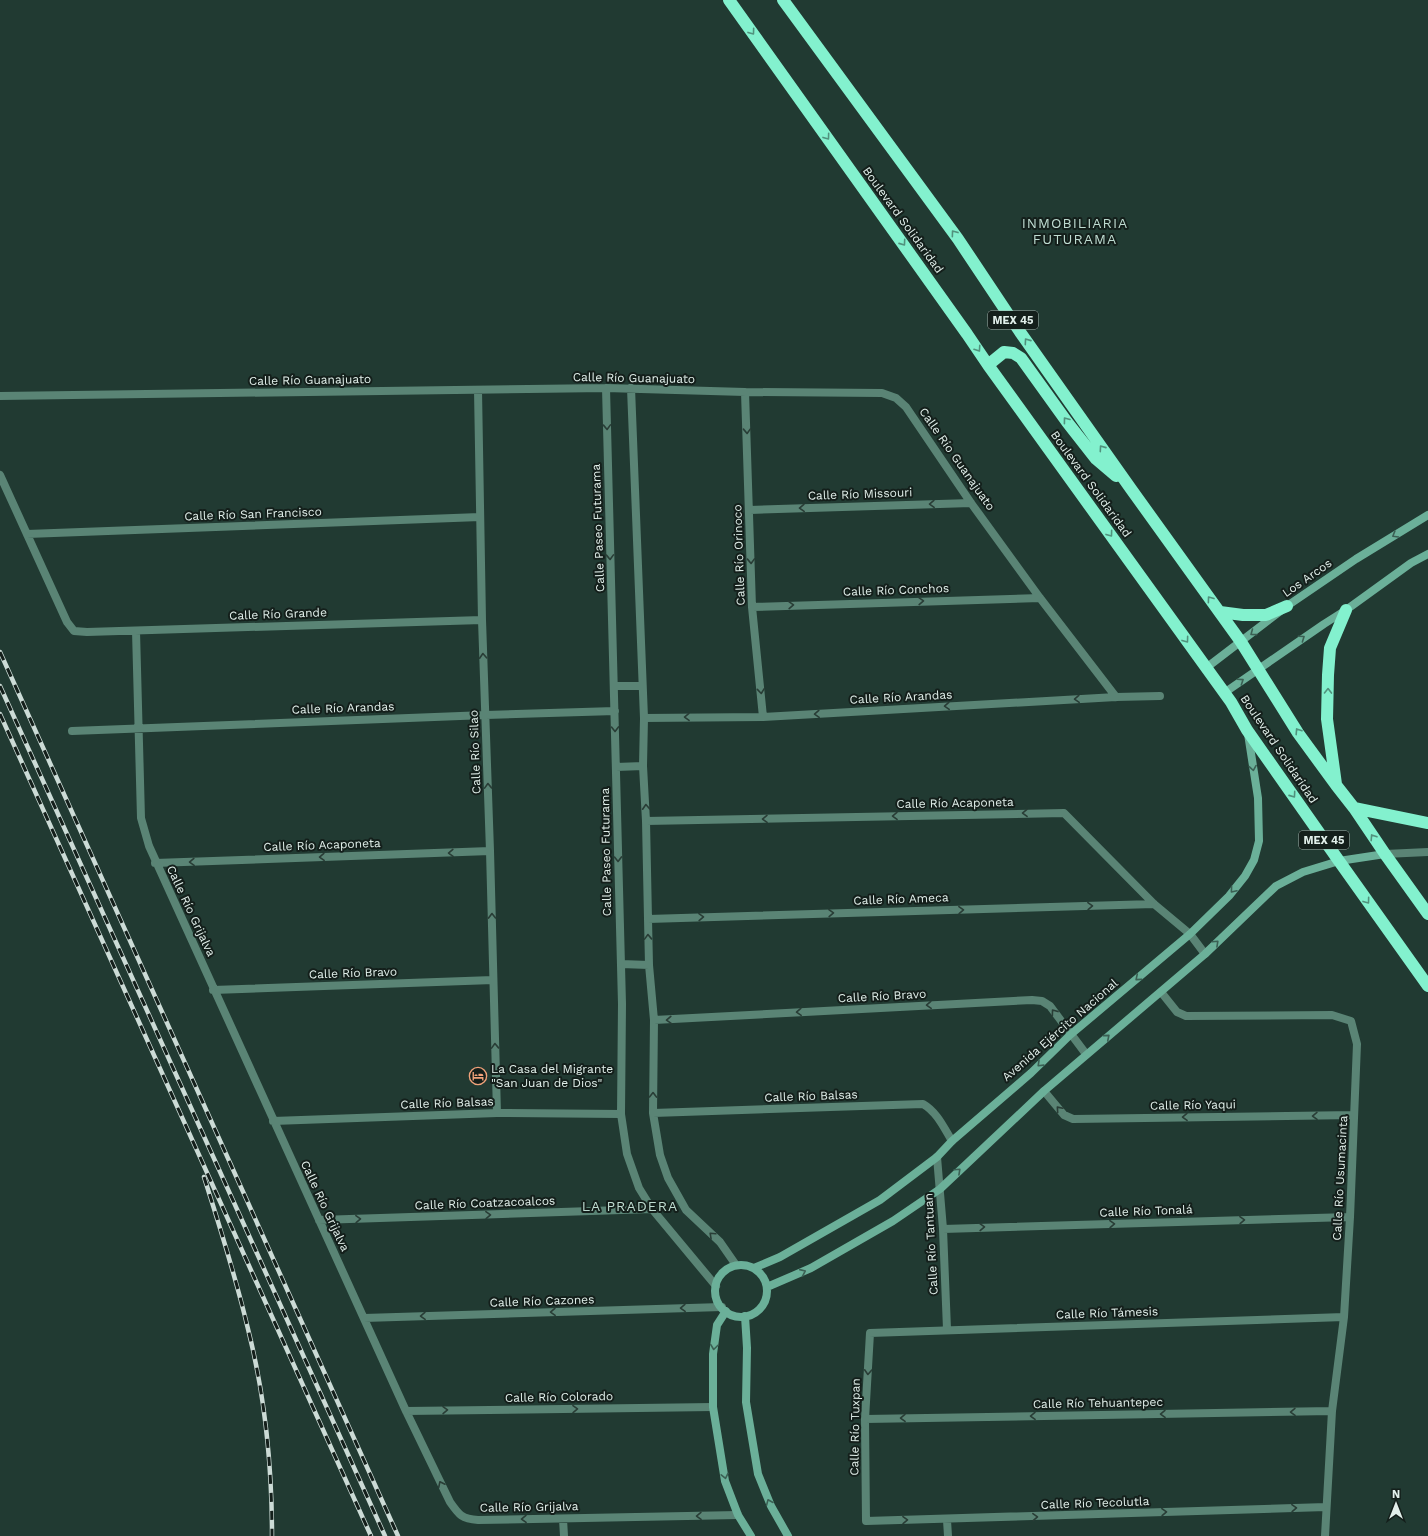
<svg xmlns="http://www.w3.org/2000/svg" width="1428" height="1536" viewBox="0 0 1428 1536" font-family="'Work Sans',sans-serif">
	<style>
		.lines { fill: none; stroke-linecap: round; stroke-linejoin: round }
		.street { stroke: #5a8475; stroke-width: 8 }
		.secondary { stroke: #6bb099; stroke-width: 8 }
		.highway { stroke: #83f1ce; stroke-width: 12 }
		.rail-casing { stroke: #ccdbd6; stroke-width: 4.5 }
		.rail { stroke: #141f1b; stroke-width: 3; stroke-dasharray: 9; stroke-linecap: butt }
		.oneway { stroke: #51927d }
		.oneway2 { stroke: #293d36 }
		.oneway3 { stroke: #3b6054 }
		.labels { text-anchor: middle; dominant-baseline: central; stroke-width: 4; stroke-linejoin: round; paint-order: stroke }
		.shield { fill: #141f1b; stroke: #a4b1ac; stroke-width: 1 }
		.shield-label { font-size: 11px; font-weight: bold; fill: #e1efea }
		.street-label { font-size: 12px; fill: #e1efea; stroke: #141f1b }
		.poi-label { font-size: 12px; fill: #e1efea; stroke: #141f1b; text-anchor: start }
		.quarter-label { font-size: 14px; letter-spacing: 1px; fill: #bfdcd1; stroke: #141f1b }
	</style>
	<rect width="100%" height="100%" fill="#213a32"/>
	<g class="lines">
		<path class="street" d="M606,388L622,1004L621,1114L627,1154L639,1188L652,1209L716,1286
			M631,388L644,718L643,766L646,821L648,919L649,965L654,1020L653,1113L660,1155L668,1178L686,1210L720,1242L736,1265
			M478,390L482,620L490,851L497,1113
			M745,392L752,607L763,717
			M0,396L606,388L745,392L882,393L896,398L906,407L971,503L1040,598L1116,697
			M0,475L67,622L74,631L87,632L482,620
			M750,510L971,503
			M27,534L480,517
			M752,607L1040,598
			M136,631L141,818L149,846L406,1411L450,1502C459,1515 462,1519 478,1520L738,1515
			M614,686H642
			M644,718L763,717L1116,697L1160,696
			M72,731L486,715L615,711
			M616,767L643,766
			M646,821L1064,813L1154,904L1190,934L1205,954
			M1385,854L1428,852
			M155,863L490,851
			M648,919L1154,904
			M621,964L649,965
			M213,990L493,980
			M1161,992L1177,1012L1186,1016L1332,1015L1351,1021L1357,1044L1350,1217L1344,1317L1332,1411L1325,1536
			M654,1020L1032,1000L1042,1001L1050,1006L1086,1054
			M1044,1091L1064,1115L1073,1119L1354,1115
			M653,1113L923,1104C937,1112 944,1128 952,1141
			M273,1121L497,1113L621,1114
			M937,1157L943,1229L947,1329
			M319,1220L652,1209
			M943,1229L1350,1217
			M364,1318L722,1307
			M406,1411L713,1407
			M865,1419L1332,1411
			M1326,1507L866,1521L865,1419L870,1333L1344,1317
			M563,1519L564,1536
			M947,1520L948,1536"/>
		<path class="secondary" d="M1206,668L1287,606L1356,559L1428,515
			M1224,693L1324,624L1346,610L1411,563L1428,554
			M715 1291a26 26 0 1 1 52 0a26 26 0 1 1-52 0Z
			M754,1268L780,1257L880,1200L937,1157L952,1141L1031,1073L1070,1035L1190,934L1229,896L1245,876L1254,860L1259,841L1258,798L1248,734
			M767,1287L811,1268L893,1221L940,1189L1044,1091L1205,954L1276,886L1303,872L1339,861L1385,854
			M726,1311L717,1325L713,1354V1407L725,1481L738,1515L751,1536
			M745,1316L747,1348L746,1402L758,1474L771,1506L788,1536"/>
		<path class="highway" d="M729,0L967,334L988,365L1231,702L1247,730L1339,861L1428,986
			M783,0L958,239L1020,332L1131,489L1241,642L1298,733L1336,785L1354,808L1385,854L1428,914
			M988,365L1004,352L1013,353L1021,358L1067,422L1096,459L1116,476
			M1220,612L1243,615H1266L1287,606
			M1336,784L1327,719L1328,675L1330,648L1346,610
			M1354,808L1428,823"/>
		<defs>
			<path id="rail" d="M0,652L398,1536
				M0,686L385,1536
				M0,714L371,1536
				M204,1177C220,1227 236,1278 248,1329C265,1396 272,1467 272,1536"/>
		</defs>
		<use href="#rail" class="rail-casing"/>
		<use href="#rail" class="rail"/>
	</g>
	<defs><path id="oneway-chevron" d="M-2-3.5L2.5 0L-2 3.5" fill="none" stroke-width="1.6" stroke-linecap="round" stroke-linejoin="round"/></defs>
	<g class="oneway">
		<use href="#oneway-chevron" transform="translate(752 32) rotate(54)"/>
		<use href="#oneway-chevron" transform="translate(827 137) rotate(54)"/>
		<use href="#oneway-chevron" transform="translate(954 233) rotate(-126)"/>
		<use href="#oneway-chevron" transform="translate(903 243) rotate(55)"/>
		<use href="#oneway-chevron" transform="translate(1027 341) rotate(-125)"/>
		<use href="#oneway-chevron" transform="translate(978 349) rotate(56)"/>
		<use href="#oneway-chevron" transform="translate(1066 420) rotate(-127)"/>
		<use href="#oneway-chevron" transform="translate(1102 448) rotate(-125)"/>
		<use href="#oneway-chevron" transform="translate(1110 534) rotate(54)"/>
		<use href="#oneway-chevron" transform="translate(1210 599) rotate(-126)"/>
		<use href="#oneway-chevron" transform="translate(1186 640) rotate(54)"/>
		<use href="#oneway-chevron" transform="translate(1328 691) rotate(-89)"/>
		<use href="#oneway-chevron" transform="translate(1298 731) rotate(-123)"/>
		<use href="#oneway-chevron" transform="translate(1293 795) rotate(55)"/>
		<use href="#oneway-chevron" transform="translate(1373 837) rotate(-123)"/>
		<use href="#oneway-chevron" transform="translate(1367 901) rotate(54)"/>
	</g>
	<g class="oneway2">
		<use href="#oneway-chevron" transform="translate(607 427) rotate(88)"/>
		<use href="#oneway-chevron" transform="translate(747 431) rotate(88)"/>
		<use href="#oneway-chevron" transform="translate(932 504) rotate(178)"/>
		<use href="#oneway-chevron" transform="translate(802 508) rotate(178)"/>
		<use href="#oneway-chevron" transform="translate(610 557) rotate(88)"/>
		<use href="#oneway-chevron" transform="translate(751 561) rotate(88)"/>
		<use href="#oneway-chevron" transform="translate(921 601) rotate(-2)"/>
		<use href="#oneway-chevron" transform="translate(791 605) rotate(-2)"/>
		<use href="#oneway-chevron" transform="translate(483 656) rotate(-93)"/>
		<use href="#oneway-chevron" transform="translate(761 691) rotate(84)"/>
		<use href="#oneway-chevron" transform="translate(1077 699) rotate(177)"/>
		<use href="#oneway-chevron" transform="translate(947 706) rotate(177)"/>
		<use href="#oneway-chevron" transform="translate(817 714) rotate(177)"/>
		<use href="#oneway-chevron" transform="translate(687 717) rotate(179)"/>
		<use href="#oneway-chevron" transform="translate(615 729) rotate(89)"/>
		<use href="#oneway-chevron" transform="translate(488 786) rotate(-92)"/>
		<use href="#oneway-chevron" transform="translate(646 807) rotate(-93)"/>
		<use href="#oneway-chevron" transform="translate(1025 813) rotate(179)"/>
		<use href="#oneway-chevron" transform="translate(895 816) rotate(179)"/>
		<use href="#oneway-chevron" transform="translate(765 819) rotate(179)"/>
		<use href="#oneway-chevron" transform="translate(451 853) rotate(178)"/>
		<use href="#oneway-chevron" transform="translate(322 857) rotate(178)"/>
		<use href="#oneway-chevron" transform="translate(618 859) rotate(89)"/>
		<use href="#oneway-chevron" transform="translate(192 862) rotate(178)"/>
		<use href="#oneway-chevron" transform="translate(1090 906) rotate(-2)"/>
		<use href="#oneway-chevron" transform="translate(961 910) rotate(-2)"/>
		<use href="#oneway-chevron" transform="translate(831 913) rotate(-2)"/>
		<use href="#oneway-chevron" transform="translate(492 916) rotate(-91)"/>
		<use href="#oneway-chevron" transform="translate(701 917) rotate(-2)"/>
		<use href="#oneway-chevron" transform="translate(648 937) rotate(-92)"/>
		<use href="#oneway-chevron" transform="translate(929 1005) rotate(177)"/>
		<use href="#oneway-chevron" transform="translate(799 1012) rotate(177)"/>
		<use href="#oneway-chevron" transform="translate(1054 1012) rotate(-126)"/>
		<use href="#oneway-chevron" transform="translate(669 1020) rotate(177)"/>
		<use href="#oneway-chevron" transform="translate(495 1046) rotate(-92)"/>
		<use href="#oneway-chevron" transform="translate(653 1095) rotate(-89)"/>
		<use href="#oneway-chevron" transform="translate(1059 1109) rotate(-131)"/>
		<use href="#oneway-chevron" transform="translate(1315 1116) rotate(179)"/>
		<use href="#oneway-chevron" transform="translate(1185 1117) rotate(179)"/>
		<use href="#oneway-chevron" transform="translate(488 1215) rotate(-2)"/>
		<use href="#oneway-chevron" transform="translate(358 1219) rotate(-2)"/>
		<use href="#oneway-chevron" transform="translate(1242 1220) rotate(-2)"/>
		<use href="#oneway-chevron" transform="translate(1112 1224) rotate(-2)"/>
		<use href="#oneway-chevron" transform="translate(982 1227) rotate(-2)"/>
		<use href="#oneway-chevron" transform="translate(712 1235) rotate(-137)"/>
		<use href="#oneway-chevron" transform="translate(683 1308) rotate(178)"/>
		<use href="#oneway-chevron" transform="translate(553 1312) rotate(178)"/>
		<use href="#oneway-chevron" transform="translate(423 1316) rotate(178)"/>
		<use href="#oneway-chevron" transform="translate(868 1372) rotate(93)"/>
		<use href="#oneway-chevron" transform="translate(575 1409) rotate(-1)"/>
		<use href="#oneway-chevron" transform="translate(445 1410) rotate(-1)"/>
		<use href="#oneway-chevron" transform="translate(1293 1412) rotate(179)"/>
		<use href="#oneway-chevron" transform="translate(1163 1414) rotate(179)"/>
		<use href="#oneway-chevron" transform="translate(1033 1416) rotate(179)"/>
		<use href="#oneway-chevron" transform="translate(903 1418) rotate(179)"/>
		<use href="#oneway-chevron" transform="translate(441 1484) rotate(-116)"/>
		<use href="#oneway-chevron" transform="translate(1294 1508) rotate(-2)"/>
		<use href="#oneway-chevron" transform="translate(1164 1512) rotate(-2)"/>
		<use href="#oneway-chevron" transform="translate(699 1516) rotate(179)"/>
		<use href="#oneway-chevron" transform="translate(1035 1517) rotate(-2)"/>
		<use href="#oneway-chevron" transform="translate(524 1519) rotate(179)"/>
		<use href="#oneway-chevron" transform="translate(905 1520) rotate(-1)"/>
	</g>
	<g class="oneway3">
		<use href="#oneway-chevron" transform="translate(1395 535) rotate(149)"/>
		<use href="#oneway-chevron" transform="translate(1253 633) rotate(143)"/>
		<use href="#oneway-chevron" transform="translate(1302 638) rotate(-35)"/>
		<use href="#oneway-chevron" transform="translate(1241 681) rotate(-34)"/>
		<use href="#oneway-chevron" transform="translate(1253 768) rotate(81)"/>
		<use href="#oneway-chevron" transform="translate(1233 890) rotate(130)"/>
		<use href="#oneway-chevron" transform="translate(1216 943) rotate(-43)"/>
		<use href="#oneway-chevron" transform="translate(1138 978) rotate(140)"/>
		<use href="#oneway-chevron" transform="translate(1107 1037) rotate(-40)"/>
		<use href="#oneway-chevron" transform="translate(1040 1064) rotate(136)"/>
		<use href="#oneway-chevron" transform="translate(958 1171) rotate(-43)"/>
		<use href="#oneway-chevron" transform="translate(803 1272) rotate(-24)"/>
		<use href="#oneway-chevron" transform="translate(714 1347) rotate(97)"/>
		<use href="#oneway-chevron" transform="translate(725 1476) rotate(78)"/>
		<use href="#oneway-chevron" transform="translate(769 1502) rotate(-113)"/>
	</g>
	<defs>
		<symbol id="hotel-ring" viewBox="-11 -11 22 22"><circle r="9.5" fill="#141f1b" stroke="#f0a27a" stroke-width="1.5"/><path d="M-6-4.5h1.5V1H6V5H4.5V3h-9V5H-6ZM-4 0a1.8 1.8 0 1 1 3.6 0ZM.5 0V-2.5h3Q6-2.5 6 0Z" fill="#f0a27a"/></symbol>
	</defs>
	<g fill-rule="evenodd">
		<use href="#hotel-ring" x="468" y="1066" width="20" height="20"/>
	</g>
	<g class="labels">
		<g class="shield">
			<rect x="988" y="311" width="50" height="18" rx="3"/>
			<rect x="1299" y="831" width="50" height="18" rx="3"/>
		</g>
		<g class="shield-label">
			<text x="1013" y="320">MEX 45</text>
			<text x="1324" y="840">MEX 45</text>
		</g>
		<g class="street-label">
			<text transform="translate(903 220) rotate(54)">Boulevard Solidaridad</text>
			<text transform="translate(634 378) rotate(1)">Calle Río Guanajuato</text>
			<text transform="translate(310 380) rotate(-1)">Calle Río Guanajuato</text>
			<text transform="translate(957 459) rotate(55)">Calle Río Guanajuato</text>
			<text transform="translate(1091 484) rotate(54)">Boulevard Solidaridad</text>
			<text transform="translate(860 494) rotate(-2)">Calle Río Missouri</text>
			<text transform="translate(253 514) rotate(-2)">Calle Río San Francisco</text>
			<text transform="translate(598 528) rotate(-92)">Calle Paseo Futurama</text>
			<text transform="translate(739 555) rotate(-92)">Calle Río Orinoco</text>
			<text transform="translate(1307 578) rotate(-35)">Los Arcos</text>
			<text transform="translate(896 590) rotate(-2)">Calle Río Conchos</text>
			<text transform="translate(278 614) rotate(-2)">Calle Río Grande</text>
			<text transform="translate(901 697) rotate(-3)">Calle Río Arandas</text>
			<text transform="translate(343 708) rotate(-2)">Calle Río Arandas</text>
			<text transform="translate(1279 749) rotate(56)">Boulevard Solidaridad</text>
			<text transform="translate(475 752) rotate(-92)">Calle Río Silao</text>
			<text transform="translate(955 803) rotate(-1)">Calle Río Acaponeta</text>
			<text transform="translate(322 845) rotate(-2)">Calle Río Acaponeta</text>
			<text transform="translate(606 852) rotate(-91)">Calle Paseo Futurama</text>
			<text transform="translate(901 899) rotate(-2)">Calle Río Ameca</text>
			<text transform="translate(191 911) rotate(65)">Calle Río Grijalva</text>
			<text transform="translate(353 973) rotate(-2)">Calle Río Bravo</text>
			<text transform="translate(882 996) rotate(-3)">Calle Río Bravo</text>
			<text transform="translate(1060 1030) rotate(-41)">Avenida Ejército Nacional</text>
			<text transform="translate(811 1096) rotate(-2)">Calle Río Balsas</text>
			<text transform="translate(447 1103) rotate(-2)">Calle Río Balsas</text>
			<text transform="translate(1193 1105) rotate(-1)">Calle Río Yaqui</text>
			<text transform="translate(1340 1178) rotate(-87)">Calle Río Usumacinta</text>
			<text transform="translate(485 1203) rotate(-2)">Calle Río Coatzacoalcos</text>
			<text transform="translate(325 1206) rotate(65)">Calle Río Grijalva</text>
			<text transform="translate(1146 1211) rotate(-2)">Calle Río Tonalá</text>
			<text transform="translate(931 1244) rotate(-93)">Calle Río Tantuan</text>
			<text transform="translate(542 1301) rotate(-2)">Calle Río Cazones</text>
			<text transform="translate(1107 1313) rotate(-2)">Calle Río Támesis</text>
			<text transform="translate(559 1397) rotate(-1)">Calle Río Colorado</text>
			<text transform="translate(1098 1403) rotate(-1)">Calle Río Tehuantepec</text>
			<text transform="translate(855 1427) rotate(-89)">Calle Río Tuxpan</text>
			<text transform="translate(1095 1503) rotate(-2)">Calle Río Tecolutla</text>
			<text transform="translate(529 1507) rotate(-1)">Calle Río Grijalva</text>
		</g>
		<g class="poi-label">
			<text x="491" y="1069">La Casa del Migrante<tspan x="491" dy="14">"San Juan de Dios"</tspan></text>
		</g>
		<g class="quarter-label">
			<text x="1075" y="223">INMOBILIARIA<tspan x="1075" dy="16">FUTURAMA</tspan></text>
			<text x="630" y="1206">LA PRADERA</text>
		</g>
	</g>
	<g transform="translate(1396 1504)" stroke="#141f1b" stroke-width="3" paint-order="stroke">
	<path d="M0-3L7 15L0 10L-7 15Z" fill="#e1efea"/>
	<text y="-6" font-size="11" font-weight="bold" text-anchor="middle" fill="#e1efea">N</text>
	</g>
</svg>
